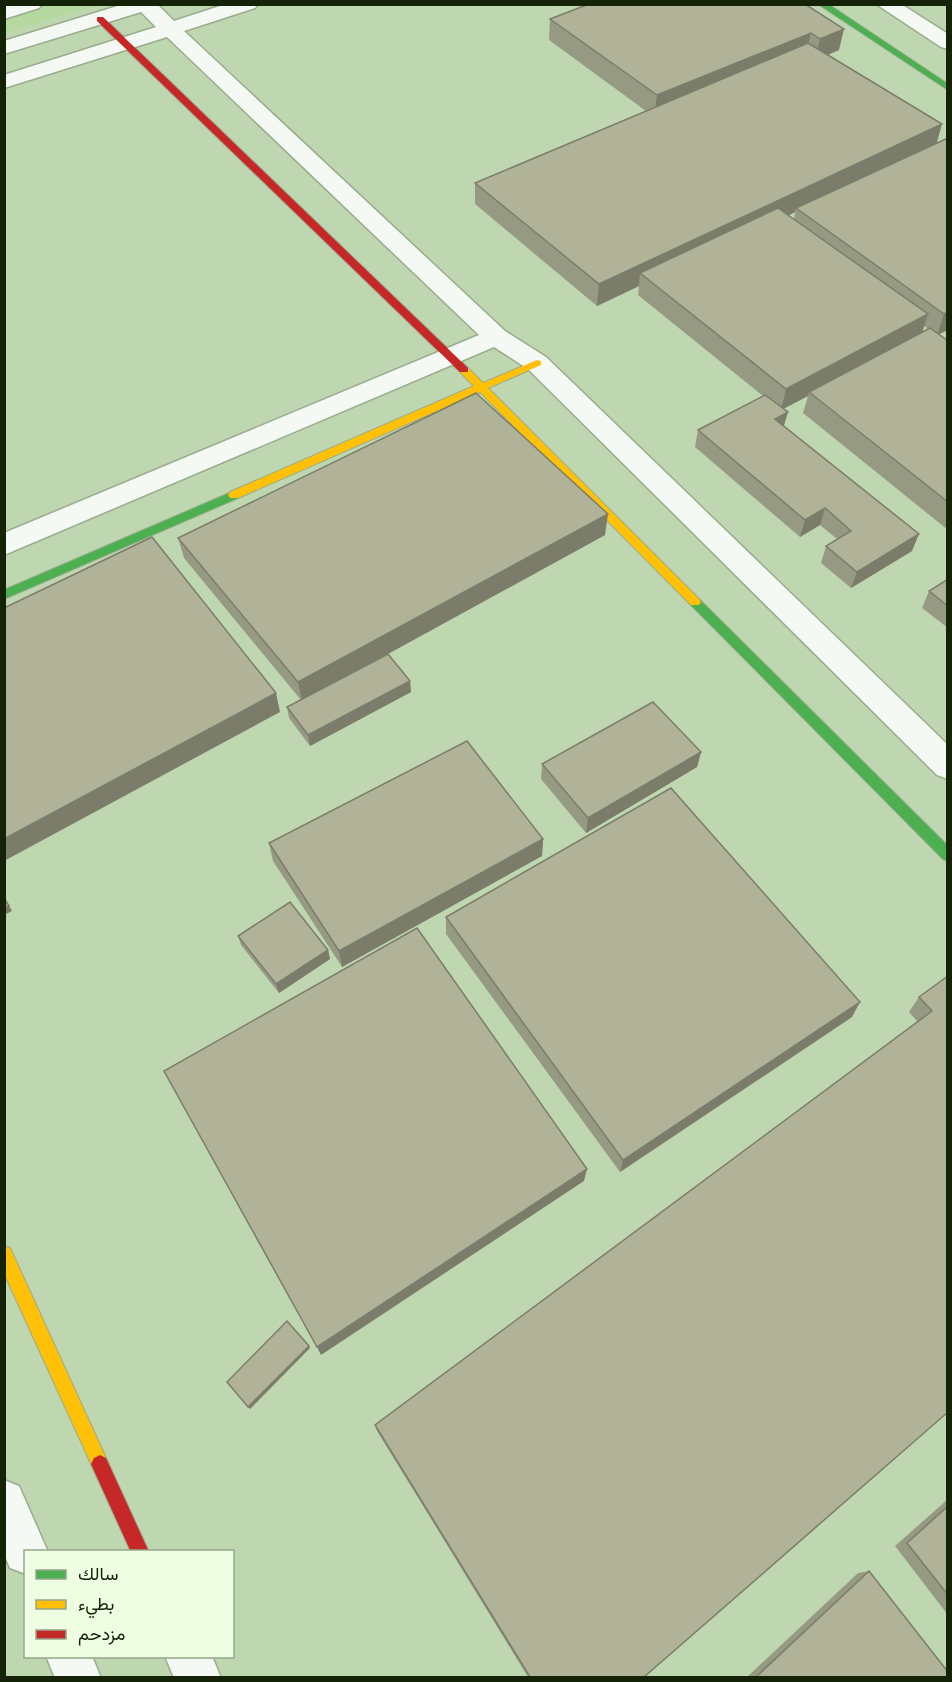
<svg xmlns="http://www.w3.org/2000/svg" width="952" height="1682" viewBox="0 0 952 1682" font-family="Overpass,Vazirmatn,sans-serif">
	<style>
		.built { fill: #b5d99e }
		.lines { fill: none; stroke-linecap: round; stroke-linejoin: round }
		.street-casing { stroke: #99ac8d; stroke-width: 3 }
		.fast-casing { stroke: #99ac8d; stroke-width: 2 }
		.slow-casing { stroke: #99ac8d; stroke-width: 2 }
		.jam-casing { stroke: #99ac8d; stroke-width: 2 }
		.street { fill: #f5f9f3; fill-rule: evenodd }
		.fast { fill: #4caf50; fill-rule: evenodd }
		.slow { fill: #ffc107; fill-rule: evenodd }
		.jam { fill: #c62828; fill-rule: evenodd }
		.wall { fill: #979a83; fill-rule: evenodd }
		.shaded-wall { fill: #7b7d6a }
		.building { fill: #b0b398; stroke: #7b7d6a; stroke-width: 1.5 }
	</style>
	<rect width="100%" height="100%" fill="#bfd7b0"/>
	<path class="built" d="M5,5H97L5,33Z"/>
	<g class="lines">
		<defs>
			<path id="street" d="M10,4H42L39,8L4,19V6Z
				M124,4H157L174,21L226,4H258L255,8L184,31L505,331L546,357L948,745V779L937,775L528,369L494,347L4,555V533L479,335L167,37L4,88V75L156,27L141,12L4,54V41Z
				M876,4H901L948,34V49L941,47Z
				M4,1480L19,1486L48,1552H26V1574L10,1568L4,1554Z
				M46,1656H92L101,1678H55Z
				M165,1656H212L221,1678H174Z"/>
			<path id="fast" d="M818,4H828L948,84V90Z
				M234,491L240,495L238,498L4,599V590Z
				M695,597L699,599L948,846V861L943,859L691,605L689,602Z"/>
			<path id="slow" d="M537,360L541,361V365L488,388L699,599L701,602L699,605H691L480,392L238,498H230L228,495L230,492L474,386L460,372V368H468L483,383Z
				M4,1246L10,1248L106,1458L109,1464L106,1470L100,1473L94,1470L4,1273Z"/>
			<path id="jam" d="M97,17H103L468,368V372H460L97,21Z
				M100,1455L106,1458L149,1552H131L91,1464L94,1458Z"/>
		</defs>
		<use href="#street" class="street-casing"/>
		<use href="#fast" class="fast-casing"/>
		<use href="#slow" class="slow-casing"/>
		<use href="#jam" class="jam-casing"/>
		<use href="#street" class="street"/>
		<use href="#fast" class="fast"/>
		<use href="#slow" class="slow"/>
		<use href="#jam" class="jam"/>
	</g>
	<path class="wall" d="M805,4L839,50L828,55L937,143L948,138V330L938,335L946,340L948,337V530L803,413L808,396L783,409L784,426L912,551L851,588L821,563L826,546L837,539L820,525L800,537L695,447L698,430L763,396L638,295L639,286L597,306L475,204V183L646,111L549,40L550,19ZM795,212L794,219L788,215H790ZM924,326L928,329L922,333Z
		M605,535L368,665L410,681L411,692L310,746L289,718L287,707L301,700L184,558L178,538Z
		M948,579V628L922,608L929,591Z
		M701,752L697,767L586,833L541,779L542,764Z
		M543,839L542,856L342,967L273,861L269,843Z
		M446,917L852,1017L620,1172L446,934Z
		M238,936L328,950L330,959L279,993L241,945Z
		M948,976L644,1677H528L377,1431L375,1425L918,1022L909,1012L919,997Z
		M948,1499V1615L895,1546Z
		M869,1571L948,1677H747L858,1573Z"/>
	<path class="shaded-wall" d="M844,29L839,50L815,60L820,39Z
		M811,33L806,54L654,117L657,95Z
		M942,124L936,146L796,208L795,212L650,281L640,273L639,286L597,306L599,284Z
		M948,312V330L937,335L944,314Z
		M928,314L921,336L809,392L808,396L781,410L786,389Z
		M788,412L783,429L775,419Z
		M825,508L820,525L800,537L805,520Z
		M608,514L605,535L302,701L298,682Z
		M919,534L912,551L851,588L857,572Z
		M410,681L411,692L310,746L308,735Z
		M276,693L280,712L4,861V839Z
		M701,752L697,767L586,833L588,818Z
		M543,839L542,856L342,967L339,951Z
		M4,897L12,911L4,915Z
		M328,950L330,959L279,993L276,984Z
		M860,1002L852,1017L620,1172L623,1160Z
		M587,1169L584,1181L321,1355L317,1347Z
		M309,1346L310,1348L250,1409L248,1407Z"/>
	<path class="building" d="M589,4H805L844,29L820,39L811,33L657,95L550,19Z
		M808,43L942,124L599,284L475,183Z
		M948,138V312L944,314L796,208Z
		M778,208L928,314L786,389L640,273Z
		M930,328L948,341V502L809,392Z
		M476,393L608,514L298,682L178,538Z
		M765,395L788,412L775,419L919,534L857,572L826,546L851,531L825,508L805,520L698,430Z
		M152,537L276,693L4,839V608Z
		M948,579V606L929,591Z
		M388,654L410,681L308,735L287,707Z
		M653,702L701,752L588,818L542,764Z
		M467,741L543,839L339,951L269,843Z
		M671,788L860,1002L623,1160L446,917Z
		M4,898L9,906L4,908Z
		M290,902L328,950L276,984L238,936Z
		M417,928L587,1169L317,1347L164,1071Z
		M948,976V1412L644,1677H530L375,1425L932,1011L919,997Z
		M287,1321L309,1346L248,1407L227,1382Z
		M948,1506V1595L907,1543Z
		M869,1571L948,1672V1677H756Z"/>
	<rect width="952" height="1682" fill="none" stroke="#142308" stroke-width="12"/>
	<rect x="24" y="1550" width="210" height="108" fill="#edfee3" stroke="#96a68b" stroke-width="1.5"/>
	<rect x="36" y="1570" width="30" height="9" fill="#4caf50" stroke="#96a68b" stroke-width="1.5"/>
	<text x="78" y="1580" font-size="18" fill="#142308">سالك</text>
	<rect x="36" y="1600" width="30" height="9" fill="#ffc107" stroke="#96a68b" stroke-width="1.5"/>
	<text x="78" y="1610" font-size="18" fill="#142308">بطيء</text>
	<rect x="36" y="1630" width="30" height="9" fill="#c62828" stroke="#96a68b" stroke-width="1.5"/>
	<text x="78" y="1640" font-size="18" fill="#142308">مزدحم</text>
</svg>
